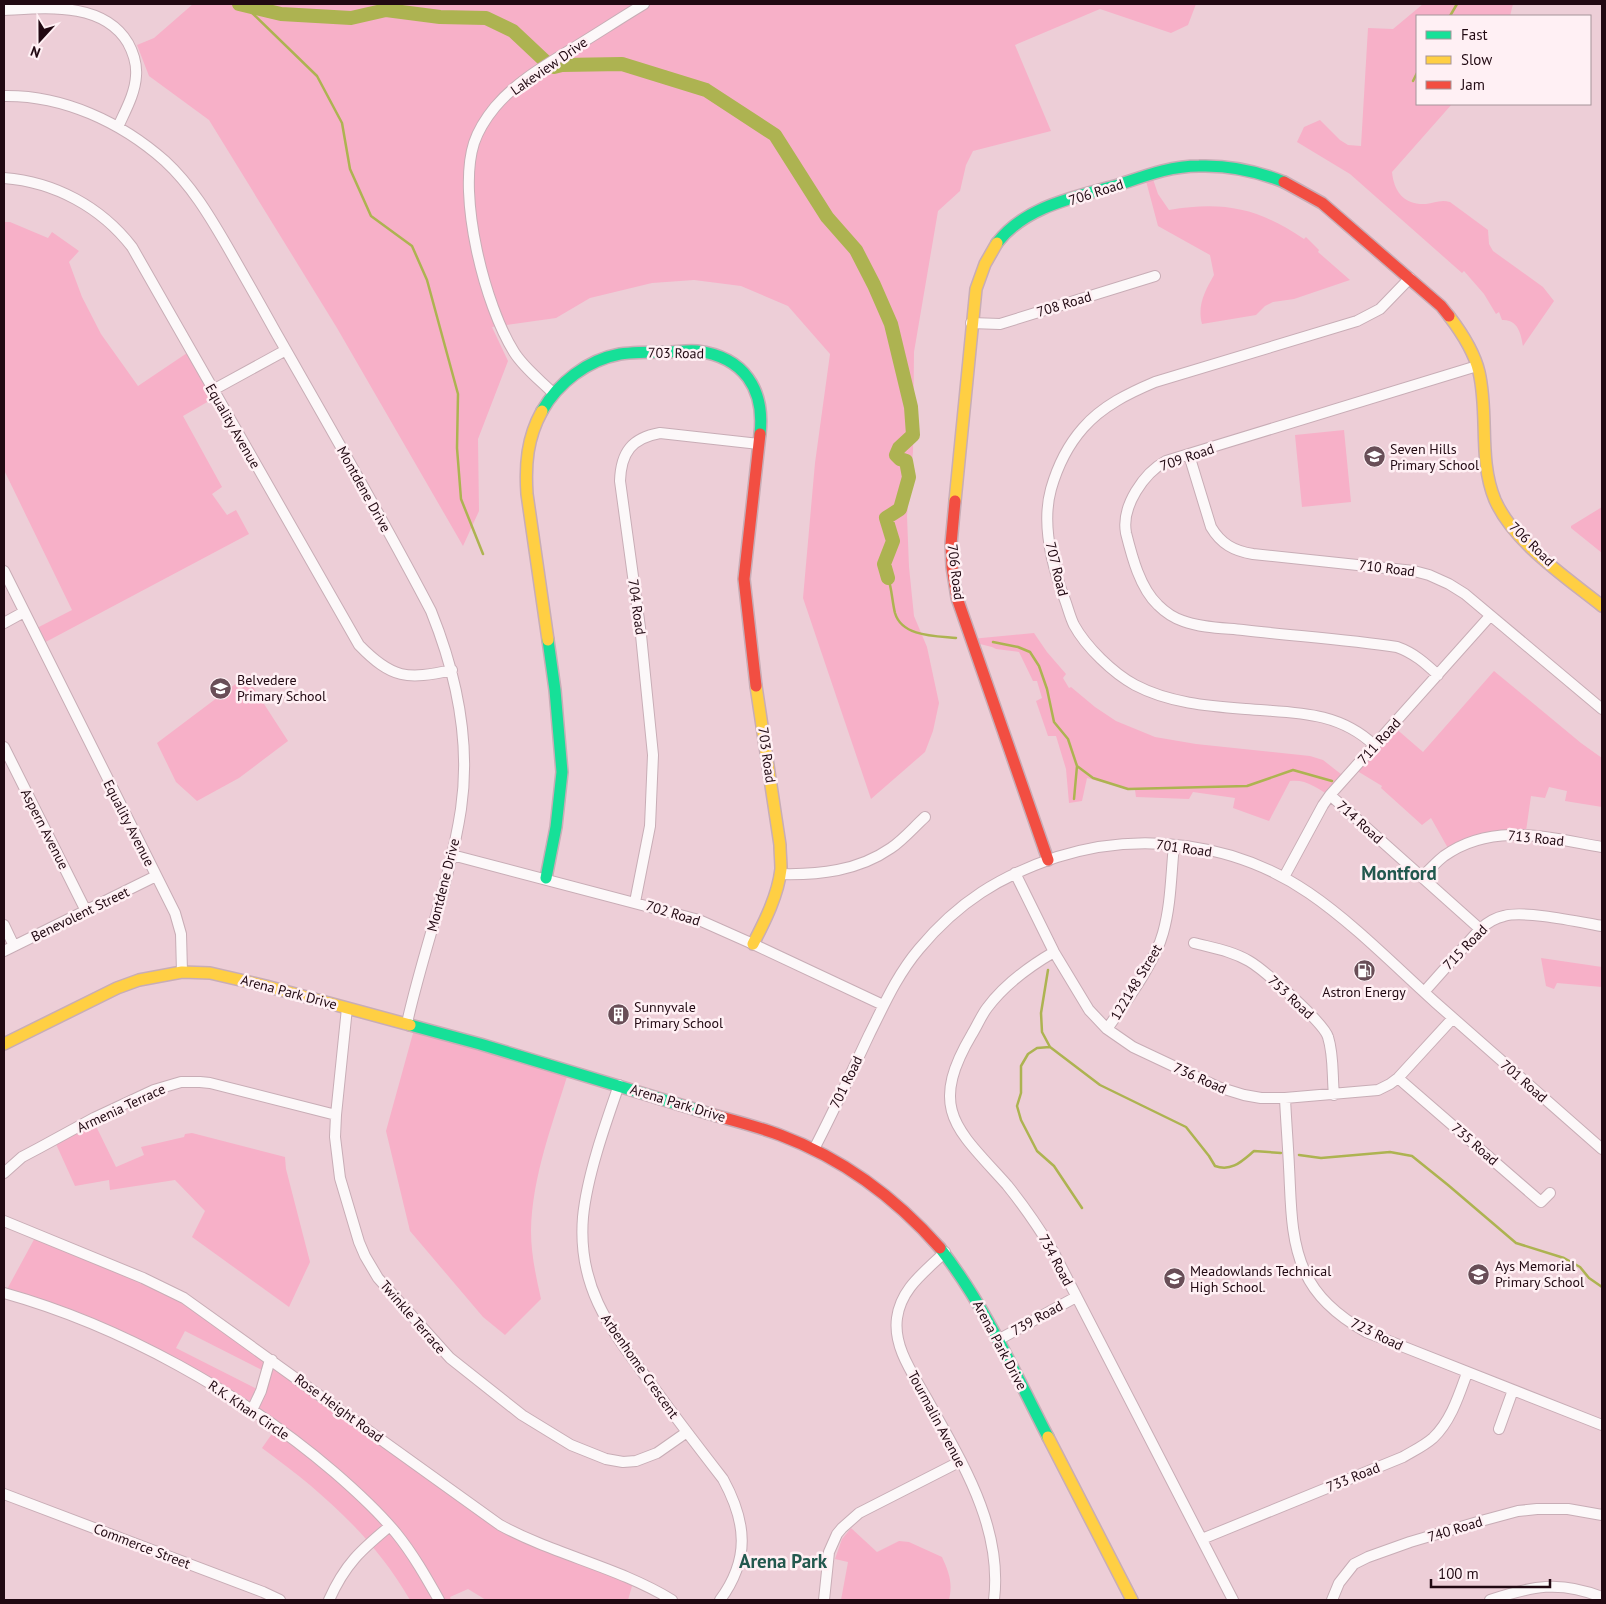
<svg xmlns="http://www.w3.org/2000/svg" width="1606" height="1604" viewBox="0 0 1606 1604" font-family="'PT Sans',sans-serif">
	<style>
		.green { fill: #f7b0c8; fill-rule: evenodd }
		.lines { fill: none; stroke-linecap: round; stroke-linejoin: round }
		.stream { stroke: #adb351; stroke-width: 2.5 }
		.river { stroke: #adb351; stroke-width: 14 }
		.street-casing { stroke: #c8adb6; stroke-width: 12 }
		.fast-casing { stroke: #c8adb6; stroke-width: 14 }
		.slow-casing { stroke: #c8adb6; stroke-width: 14 }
		.jam-casing { stroke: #c8adb6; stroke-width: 14 }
		.street { stroke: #fcf8f9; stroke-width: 10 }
		.fast { stroke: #16e098; stroke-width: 11 }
		.slow { stroke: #ffcf43; stroke-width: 11 }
		.jam { stroke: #f24e42; stroke-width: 11 }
		.labels { text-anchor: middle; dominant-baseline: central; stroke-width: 5; stroke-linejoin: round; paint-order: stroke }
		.street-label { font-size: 14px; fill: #210912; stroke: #fff0f4 }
		.poi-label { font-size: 14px; fill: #210912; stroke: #fff0f4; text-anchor: start }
		.district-label { font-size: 19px; font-weight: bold; fill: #22584e; stroke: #fff0f4 }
	</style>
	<rect width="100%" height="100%" fill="#edced7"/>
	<path class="green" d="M193,4H1196L1188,25L1171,33L1100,9L1015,45L1051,131L973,151L966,165L960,191L938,211L914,352L913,451L907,516L909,567L914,616L927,647L939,703L933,731L925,752L871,799L803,598L815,463L830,354L788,306L741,286L694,280L652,283L590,298L556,318L492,327L508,361L478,439L479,511L463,546L337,328L209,120L149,76L137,45L154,38Z
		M1423,4H1513L1510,16H1417V104H1452L1392,172C1394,192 1404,205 1426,204C1434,203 1441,199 1450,202L1488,230L1489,244L1493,251L1543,287L1554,301L1523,346C1521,334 1518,319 1502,320L1499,312L1496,314L1484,294L1464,271L1462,273L1350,174L1297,142L1304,127L1320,120L1340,140L1348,145L1361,146L1368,28L1393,29Z
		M1153,179L1158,194L1169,210C1224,201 1258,208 1304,239L1306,237L1319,250L1318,252L1350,280L1294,299L1273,302L1265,306L1256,315L1202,324C1197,305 1205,291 1214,275L1210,255L1158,226L1146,181Z
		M4,222H10L48,238L52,232L79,251L69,262L82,297L101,334L138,386L190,351L216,397L183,416L222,487L212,494L227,515L236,510L249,534L40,645L33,630L72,610L4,470Z
		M1344,430L1351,502L1302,507L1295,435Z
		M1602,507V553L1571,528V526Z
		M1034,633L1047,652L1066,674L1063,678L1069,688L1071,687L1095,707L1116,721L1155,737L1196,744L1310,756L1323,760L1346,778L1330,796C1317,788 1306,779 1290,781L1269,821L1233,808L1235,798L1193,792L1189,799L1136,797L1135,790L1120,787L1087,778L1082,801L1069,803L1066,769L1056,736H1048L1036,701L1042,698L1037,681H1033L1019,652L996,649L992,647L972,642L971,639Z
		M1494,671L1581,743L1602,758V807L1565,801L1567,791L1549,787L1545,798L1531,796L1526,831L1449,850L1431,818L1422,825L1381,788L1382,786L1354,769L1393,726L1423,752Z
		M246,676L288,741L239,778L197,801L176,782L157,743Z
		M1541,958L1602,967V987L1557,983L1554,989L1546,986Z
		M415,1026L569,1070C553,1123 532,1176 531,1231C531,1254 536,1277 541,1299L505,1335L483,1317L410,1231L386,1131Z
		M95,1124L116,1167L144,1155L141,1147L184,1137L185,1134L192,1133L285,1157L286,1169L310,1262L289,1307L192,1237L205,1211L175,1180L110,1190L109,1180L75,1186L56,1144Z
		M37,1234L165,1287L489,1517L634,1579L628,1600H486L468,1589L450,1597L451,1600H410C373,1536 321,1491 262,1448L276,1428L152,1352L5,1293ZM185,1331L266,1372L261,1391L176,1348Z
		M851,1528L877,1552L899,1541L909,1542L942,1557C949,1573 953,1582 949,1600H841L848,1562L835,1559L842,1539Z"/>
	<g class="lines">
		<path class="stream" d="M245,6L317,76L342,123L350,169L371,216L412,246L427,280L458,394L457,448L461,499L483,554
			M1450,16L1457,4
			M1413,81L1417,73
			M888,578C892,589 892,601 895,613C902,637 936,636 956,638
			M993,642L1018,647L1030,652L1039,666L1047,689L1054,722L1068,739L1077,766L1074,799
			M1077,766L1093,778L1128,789L1247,786L1293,770L1332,781
			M1048,970L1041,1013L1042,1032L1050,1047L1100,1085L1186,1127L1209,1156L1215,1166C1232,1172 1242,1161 1254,1151L1281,1153
			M1050,1047L1037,1048L1028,1054L1021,1066V1093L1017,1106L1021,1120L1037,1151L1054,1166L1082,1208
			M1299,1155L1321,1158L1390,1152L1412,1156L1448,1185L1516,1243L1564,1258L1580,1267L1589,1278L1602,1287"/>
		<path class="river" d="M239,4L281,14L351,18L386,10L440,17L486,18L513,31L546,62L554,67L562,65L622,64L706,90L775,135L827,217L856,250L874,285L891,324L911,407L913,435L899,448L896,455L900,459L906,461L909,477L900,509L886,518L893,541L884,564L888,578"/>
		<defs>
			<path id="street" d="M4,10C45,8 103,1 128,43C134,54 137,64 136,76C135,94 125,111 118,127
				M4,96C63,95 121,122 165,161C191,185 209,215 227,246C243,274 259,302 275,331C328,424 382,517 431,611C456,673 471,741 461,809C450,881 423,951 407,1023
				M4,178C55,182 101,207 132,247L359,645C392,679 407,680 452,670
				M971,323L1000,324L1155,276
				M213,390L286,350
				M553,393C540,380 524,368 514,352C485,306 457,196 474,143C478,131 486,118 495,107C515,83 544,66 570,50C595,35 619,19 644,4
				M1189,455L1211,527C1221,544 1234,551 1253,554L1414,571L1429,575L1449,584L1465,594L1602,709
				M4,571L175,913L181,934L182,972
				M4,623L24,612
				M1438,675C1425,663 1414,653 1397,647C1346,639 1294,636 1243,630C1223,628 1202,628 1183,621C1174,618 1165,612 1158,605C1140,588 1132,557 1126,533C1121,506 1144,473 1166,461L1477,366
				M1374,745C1337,710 1292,713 1246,709C1208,706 1169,703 1135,685C1113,673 1086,647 1074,625C1070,617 1068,608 1065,600C1052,566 1041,525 1051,489C1057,468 1068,445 1083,428C1102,406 1129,393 1155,382L1357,321L1380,309L1410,278
				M4,747L86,911
				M1330,795L1480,929
				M452,855L699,920L753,944L883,1005
				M1015,873L1054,952L1089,1010L1107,1029L1133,1047L1218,1087L1244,1095L1261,1098H1285L1378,1090L1390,1084L1398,1078L1453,1018
				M780,874C819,875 858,871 891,848C903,840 914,827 925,817
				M1284,877L1323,805L1330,795L1490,616
				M1421,877C1429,871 1436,862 1444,856C1493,821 1549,838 1602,847
				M635,902L650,826L653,755L641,635L620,481C621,452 632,438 660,433L759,444
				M4,925L14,946
				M1194,943C1213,948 1232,951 1249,961C1263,969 1324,1023 1328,1037C1334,1056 1332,1076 1334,1095
				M4,951L156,876
				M1054,952C1030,966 1004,985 987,1008C981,1016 977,1026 972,1034C927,1110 957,1129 1007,1185C1024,1206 1039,1228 1053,1251L1233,1600
				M1424,992L1480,929C1487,923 1494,918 1504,916C1524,910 1579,922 1602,926
				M347,1008L336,1115L335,1137L340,1178L359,1242L365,1256L378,1278L450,1358L522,1415L571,1445L606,1459L623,1462L636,1461L657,1453L687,1432
				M1107,1029C1125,1003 1155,963 1163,933C1171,905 1171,874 1174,845
				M1398,1078L1541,1202L1550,1193
				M619,1085C605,1125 587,1176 583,1217C577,1289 612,1331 652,1385C675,1417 699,1448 723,1479C747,1523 750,1559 720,1600
				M1285,1098C1286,1121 1288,1144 1289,1167C1291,1201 1290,1240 1305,1272C1317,1299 1341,1318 1366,1332L1602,1425
				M814,1149C834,1111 851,1073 869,1035C884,1005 897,975 919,949C958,902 1000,876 1057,857C1141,830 1236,843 1309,893C1353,923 1396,967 1436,1003C1491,1052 1547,1100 1602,1149
				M4,1173L22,1157L39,1148L94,1118L154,1090L181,1082H200L210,1083L336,1115
				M4,1221L143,1278L184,1298L500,1525C555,1555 618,1567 672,1600
				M945,1252C925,1272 901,1288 897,1318C893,1347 913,1374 927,1399C961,1461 1003,1526 994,1600
				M4,1293C122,1326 241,1393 334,1472C356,1491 378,1511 396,1533C413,1554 426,1577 439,1600
				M998,1340L1076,1297
				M252,1410L261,1391L269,1363L272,1360
				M1499,1429L1513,1390
				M4,1494L263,1592L280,1600
				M1202,1539L1403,1457C1413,1451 1424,1446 1433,1438C1451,1421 1459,1395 1467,1373
				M329,1600C345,1564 361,1550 390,1526
				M824,1600L829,1552L837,1534L842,1528L859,1513L961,1461
				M1332,1600L1339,1583L1354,1564L1368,1557L1410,1542L1481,1521L1518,1511L1537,1509H1568L1602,1515
				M1490,1600C1532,1586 1559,1580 1602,1597"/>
			<path id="fast" d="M997,243C1025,206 1076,197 1118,185C1145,176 1170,166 1199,166C1228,165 1257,171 1284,182
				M542,411C558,383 587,360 620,354C635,352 651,352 666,352C676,352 687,350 697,351C744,357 765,389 760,434
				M546,878L556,827L562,772L555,690L548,640
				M410,1025L480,1044L707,1113
				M940,1248C985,1306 1015,1373 1048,1437"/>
			<path id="slow" d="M1449,316C1462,333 1474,351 1479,372C1489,415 1478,459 1495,500C1514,543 1566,577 1602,606
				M542,411C527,438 525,465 527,494L548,640
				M955,501L976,289L985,264L997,243
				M753,944C765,921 778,895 781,869C781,861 780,853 780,845L756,686
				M4,1044L117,988L139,980L182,972L210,973L266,986L410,1025
				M1048,1437L1132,1600"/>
			<path id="jam" d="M1284,182L1322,203L1441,306L1449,316
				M955,501L951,544L952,567L957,598L1048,860
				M756,686L744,579L760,434
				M707,1113C731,1120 756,1126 780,1135C844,1159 895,1197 940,1248"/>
		</defs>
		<use href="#street" class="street-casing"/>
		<use href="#fast" class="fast-casing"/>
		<use href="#slow" class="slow-casing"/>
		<use href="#jam" class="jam-casing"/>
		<use href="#street" class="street"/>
		<use href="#fast" class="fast"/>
		<use href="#slow" class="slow"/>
		<use href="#jam" class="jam"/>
	</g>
	<defs>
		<symbol id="school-disc" viewBox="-11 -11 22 22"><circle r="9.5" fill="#684e57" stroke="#fff0f4"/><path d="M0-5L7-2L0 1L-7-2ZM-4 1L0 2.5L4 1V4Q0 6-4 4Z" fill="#fff"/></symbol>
		<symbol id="fuel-disc" viewBox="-11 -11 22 22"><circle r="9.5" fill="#684e57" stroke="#fff0f4"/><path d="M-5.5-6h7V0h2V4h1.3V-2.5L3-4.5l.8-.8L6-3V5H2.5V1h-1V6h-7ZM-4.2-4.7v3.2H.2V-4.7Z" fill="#fff"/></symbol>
		<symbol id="building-disc" viewBox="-11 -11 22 22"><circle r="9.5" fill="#684e57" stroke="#fff0f4"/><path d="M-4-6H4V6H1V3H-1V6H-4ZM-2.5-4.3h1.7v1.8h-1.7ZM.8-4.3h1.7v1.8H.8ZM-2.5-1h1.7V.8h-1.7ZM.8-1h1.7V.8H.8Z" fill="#fff"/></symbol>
	</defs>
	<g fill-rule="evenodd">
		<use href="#school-disc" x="1362" y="444" width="25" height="25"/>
		<use href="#school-disc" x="208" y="676" width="25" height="25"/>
		<use href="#fuel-disc" x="1352" y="958" width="25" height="25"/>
		<use href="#building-disc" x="606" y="1002" width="25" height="25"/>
		<use href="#school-disc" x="1466" y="1262" width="25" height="25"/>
		<use href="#school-disc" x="1162" y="1266" width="25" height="25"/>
	</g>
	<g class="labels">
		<g class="street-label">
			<text transform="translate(549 66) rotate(-35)">Lakeview Drive</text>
			<text transform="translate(1096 192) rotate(-18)">706 Road</text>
			<text transform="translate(1064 304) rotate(-17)">708 Road</text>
			<text transform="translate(676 353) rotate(1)">703 Road</text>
			<text transform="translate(233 426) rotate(60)">Equality Avenue</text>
			<text transform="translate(1187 457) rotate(-19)">709 Road</text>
			<text transform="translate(364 489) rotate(61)">Montdene Drive</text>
			<text transform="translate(1532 544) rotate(44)">706 Road</text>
			<text transform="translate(1387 568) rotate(7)">710 Road</text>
			<text transform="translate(1057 569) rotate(76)">707 Road</text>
			<text transform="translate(956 572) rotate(83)">706 Road</text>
			<text transform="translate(637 607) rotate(82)">704 Road</text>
			<text transform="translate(1379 741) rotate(-48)">711 Road</text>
			<text transform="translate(767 755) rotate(82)">703 Road</text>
			<text transform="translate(1360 822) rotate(42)">714 Road</text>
			<text transform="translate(129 823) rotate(63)">Equality Avenue</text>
			<text transform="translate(45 829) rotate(63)">Aspern Avenue</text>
			<text transform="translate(1536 838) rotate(6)">713 Road</text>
			<text transform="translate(1184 848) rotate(8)">701 Road</text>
			<text transform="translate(443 885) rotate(-76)">Montdene Drive</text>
			<text transform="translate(673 913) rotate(17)">702 Road</text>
			<text transform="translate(80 914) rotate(-26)">Benevolent Street</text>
			<text transform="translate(1465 947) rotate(-46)">715 Road</text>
			<text transform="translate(1136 982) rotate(-59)">122148 Street</text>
			<text transform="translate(289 992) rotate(15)">Arena Park Drive</text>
			<text transform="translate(1291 997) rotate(43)">753 Road</text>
			<text transform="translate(1200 1078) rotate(24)">736 Road</text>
			<text transform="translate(1524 1081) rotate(41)">701 Road</text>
			<text transform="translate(846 1082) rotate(-64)">701 Road</text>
			<text transform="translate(678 1103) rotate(17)">Arena Park Drive</text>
			<text transform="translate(121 1108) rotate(-25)">Armenia Terrace</text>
			<text transform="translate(1475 1144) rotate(41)">735 Road</text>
			<text transform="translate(1056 1260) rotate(62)">734 Road</text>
			<text transform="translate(413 1317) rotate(49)">Twinkle Terrace</text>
			<text transform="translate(1037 1318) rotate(-29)">739 Road</text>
			<text transform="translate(1377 1334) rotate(26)">723 Road</text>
			<text transform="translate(1000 1345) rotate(62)">Arena Park Drive</text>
			<text transform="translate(640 1366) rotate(55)">Arbenhome Crescent</text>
			<text transform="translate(339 1408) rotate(36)">Rose Height Road</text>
			<text transform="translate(249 1410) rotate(34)">R.K. Khan Circle</text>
			<text transform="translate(937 1419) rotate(62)">Tourmalin Avenue</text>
			<text transform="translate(1353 1477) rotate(-22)">733 Road</text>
			<text transform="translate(1455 1529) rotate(-17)">740 Road</text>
			<text transform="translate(142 1546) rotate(21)">Commerce Street</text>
		</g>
		<g class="poi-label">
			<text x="1390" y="449">Seven Hills<tspan x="1390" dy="16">Primary School</tspan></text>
			<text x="237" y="680">Belvedere<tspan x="237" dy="16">Primary School</tspan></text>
			<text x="1364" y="992" text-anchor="middle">Astron Energy</text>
			<text x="634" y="1007">Sunnyvale<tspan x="634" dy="16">Primary School</tspan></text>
			<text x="1495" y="1266">Ays Memorial<tspan x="1495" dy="16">Primary School</tspan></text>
			<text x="1190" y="1271">Meadowlands Technical<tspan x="1190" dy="16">High School.</tspan></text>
		</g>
		<g class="district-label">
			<text x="1399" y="873">Montford</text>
			<text x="783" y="1561">Arena Park</text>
		</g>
	</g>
	<rect width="1606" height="1604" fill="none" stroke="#210912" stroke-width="10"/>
	<rect x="1416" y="15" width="175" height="90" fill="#fff0f4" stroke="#a6949a"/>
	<rect x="1426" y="31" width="25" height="8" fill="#16e098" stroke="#a6949a"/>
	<text x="1461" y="40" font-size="15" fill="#210912">Fast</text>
	<rect x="1426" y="56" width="25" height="8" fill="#ffcf43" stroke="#a6949a"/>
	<text x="1461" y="65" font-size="15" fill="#210912">Slow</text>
	<rect x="1426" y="81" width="25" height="8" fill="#f24e42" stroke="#a6949a"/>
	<text x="1461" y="90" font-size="15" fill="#210912">Jam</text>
	<g transform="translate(40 40) rotate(201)" stroke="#fff0f4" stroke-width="4" paint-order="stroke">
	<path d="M0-4L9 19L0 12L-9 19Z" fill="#210912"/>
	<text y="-8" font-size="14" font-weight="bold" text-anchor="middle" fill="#210912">N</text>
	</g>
	<path d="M1431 1579v8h119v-8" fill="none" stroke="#210912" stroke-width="2.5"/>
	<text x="1438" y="1579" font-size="15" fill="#210912" stroke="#fff0f4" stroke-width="4" paint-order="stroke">100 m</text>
</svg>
